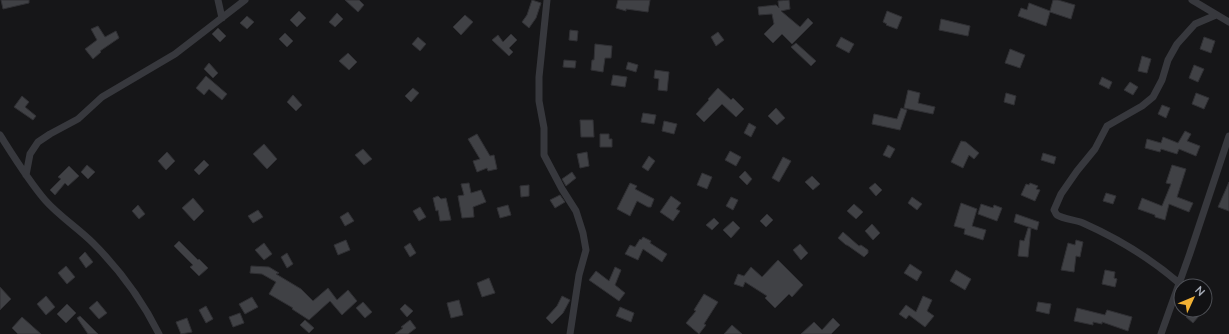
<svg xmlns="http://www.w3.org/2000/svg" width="1229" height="334" viewBox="0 0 1229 334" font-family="Lato,sans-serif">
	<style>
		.building { fill: #404145; stroke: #303034 }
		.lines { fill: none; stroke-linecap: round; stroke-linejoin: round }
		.minor { stroke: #37383d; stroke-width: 7 }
	</style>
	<rect width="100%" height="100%" fill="#161618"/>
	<path class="building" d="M1,0H29V3L3,9Z
		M345,0H359L364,5L358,12Z
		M532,0L541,3L536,18L529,28L522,22L527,15Z
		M618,0H650L648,12L626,9V11L616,8Z
		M789,0L790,9L781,11L800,27L808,18L813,23L792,44L782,34L773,43L764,34L774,24L772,14L759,15L758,7L776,5L779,8L778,1Z
		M1053,0H1058L1075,5L1071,19L1050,12L1046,26L1018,16L1021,8L1027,10L1029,3L1050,11Z
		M299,11L306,18L297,27L290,20Z
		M887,11L902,17L897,29L886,25L887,24L883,22Z
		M337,13L343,19L335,27L329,22Z
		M465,15L473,22L461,35L453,27Z
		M247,16L254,22L247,29L240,23Z
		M941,19L970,26L968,36L939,30Z
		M98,26L105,37L116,31L119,38L100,51L101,52L93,59L85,49L97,40L91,29Z
		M218,28L226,36L220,42L212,34Z
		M570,30L578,31L577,41L569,40Z
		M718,32L724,40L716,46L711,37Z
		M285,33L293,41L287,47L279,39Z
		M511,34L517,40L509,48L513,52L509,56L492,40L498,35L503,42Z
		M418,37L426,44L420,51L412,44Z
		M841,37L854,44L849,53L836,46Z
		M1204,37L1215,41L1211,53L1200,49Z
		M796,43L816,61L811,66L791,47Z
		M595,44L612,46L611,58H605L603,72L591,70L592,60H594Z
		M1010,49L1025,55L1020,68L1005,63Z
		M348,53L357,62L349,70L339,61Z
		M1142,56L1151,59L1147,73L1138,71Z
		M564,60L576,61L575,68L563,67Z
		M628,62L638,65L636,72L626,69Z
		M209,63L218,73L213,78L204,69Z
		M1194,65L1204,69L1198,82L1189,78Z
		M655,70L669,72L667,91L658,90L659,79L654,78Z
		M613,75L627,77L625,87L611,85Z
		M206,76L227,94L222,100L209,89L204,95L196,88Z
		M1102,77L1112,82L1109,89L1099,84Z
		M1130,82L1138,87L1133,95L1124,90Z
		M413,88L419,93L411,102L405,96Z
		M718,88L731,100L733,98L744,109L736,117L722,104L704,122L696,114L709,100L708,99Z
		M908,90L920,93L918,103L935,107L933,114L904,108Z
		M1006,93L1016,96L1014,105L1004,102Z
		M1196,93L1209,98L1204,109L1192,104Z
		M293,95L302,105L296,111L287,102Z
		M22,96L29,102L25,107L36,116L33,120L14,107Z
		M1162,105L1170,108L1166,118L1158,114Z
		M776,108L785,118L777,125L768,116Z
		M901,108L907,110L900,130L872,124L874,114L897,119Z
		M643,113L656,115L654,124L641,122Z
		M580,120H593L594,137H581Z
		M664,121L677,124L674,134L662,131Z
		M749,123L756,127L751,137L744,133Z
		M1185,131L1191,134L1187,141L1200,146L1196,156L1179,149L1177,154L1161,149L1160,152L1145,148L1147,139L1161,143L1163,137L1178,143Z
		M477,134L490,156L494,155L497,169L488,171L487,168L477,172L473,161L480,159L468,139Z
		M600,134H609V139H612V147H600Z
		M961,141L966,142L979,153L974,159L969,155L963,168L951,162Z
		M264,144L277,159L267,169L253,154Z
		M888,145L895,149L890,158L883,155Z
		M363,149L372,159L364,165L355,155Z
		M730,151L741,157L736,166L725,160Z
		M167,152L175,161L166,170L158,161Z
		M587,152L589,166L580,168L577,154Z
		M1043,153L1056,157L1054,164L1041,160Z
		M649,156L655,161L648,171L642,167Z
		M783,157L791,161L779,182L772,178Z
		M204,160L209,165L199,175L194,170Z
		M87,165L95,172L88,179L81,172Z
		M1172,165L1186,169L1177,197L1193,203L1189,212L1169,204L1165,220L1155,217V215L1138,209L1142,198L1162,206L1171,184L1166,183Z
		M69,166L79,176L68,186L65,183L55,195L50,190L61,179L58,177Z
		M745,171L752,179L747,185L739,177Z
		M572,172L576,178L566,186L562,179Z
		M702,173L712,177L707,189L697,185Z
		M812,176L820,184L813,190L805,182Z
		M1229,182V211L1218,207Z
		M469,183L471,193L481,190L486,202L473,207L474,217L462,218L458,196L464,195L461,184Z
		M630,183L637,186L635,189L654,199L651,207H648L637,201L630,216L617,209Z
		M875,183L882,190L876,196L869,188Z
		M1030,183L1038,186L1036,189L1040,190L1035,201L1021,195L1026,184L1029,185Z
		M529,185V196L521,197L520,186Z
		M1106,193L1116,196L1113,204L1103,201Z
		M560,195L565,202L555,208L550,200Z
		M438,196L441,199L446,198L451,220L440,221L438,210L436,211L433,198Z
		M671,196L681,203L676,209L680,211L673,221L660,212Z
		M731,197L738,200L733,210L726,206Z
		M912,197L922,204L917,210L908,203Z
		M193,198L204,211L194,221L182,208Z
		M961,203L977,209L972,226L986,230L983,240L964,234L965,229L954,226Z
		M854,204L863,212L856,219L847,211Z
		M981,204L993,208L994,205L1002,208L997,221L978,214Z
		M138,205L145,214L139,219L132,211Z
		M508,205L511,215L500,218L497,208Z
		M420,207L426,217L419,221L413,211Z
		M258,210L263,217L253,223L248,216Z
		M348,212L354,221L345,226L340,217Z
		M767,214L773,220L766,227L760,221Z
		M1016,214L1039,222L1037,230L1014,222Z
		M714,218L719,223L712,230L706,225Z
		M733,221L740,228L731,238L723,230Z
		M872,224L880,233L873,240L865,231Z
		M1028,228H1031L1028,257L1018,256L1020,240L1024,241Z
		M843,232L859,246L861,245L868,250V253L864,257L847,245H846L838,238Z
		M643,237L651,241L650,243L667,254L662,262L643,249L638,260L625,254L630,245L635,247L640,239L641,240Z
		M346,240L350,250L338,255L334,245Z
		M1076,240L1083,242L1080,257L1076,256L1074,272L1061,270L1068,243L1075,245Z
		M179,241L198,260L199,259L208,268L199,276L190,267L193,265L174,246Z
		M264,243L272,254L264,260L255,250Z
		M410,243L416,253L410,257L404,247Z
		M800,244L808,253L801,260L793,250Z
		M85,252L93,262L86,268L79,258Z
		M287,253L293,264L287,268L281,257Z
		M778,260L803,285L792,297L789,294L775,308L765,298L767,296L745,282L743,287L734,284L738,274L744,276L751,267L762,277Z
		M910,264L922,272L917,281L904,273Z
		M66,266L75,277L67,284L58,273Z
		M251,266L269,267L279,273L276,274L301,289L313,301L328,288L337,300L348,290L357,301L342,315L330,301L309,320L292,309L293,308L269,294L276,282L262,274L250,273Z
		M615,267L621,270L615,285L625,293L619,301L589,280L596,271L609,281Z
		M956,270L971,279L965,290L950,281Z
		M1105,270L1115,272L1114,278L1117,279L1115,287L1102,284Z
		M489,278L495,293L482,297L477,283Z
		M0,287L11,299L0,310Z
		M704,294L718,302L704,324L706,325L699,334L686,323L696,311L694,310Z
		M46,296L55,307L46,315L37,304Z
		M562,296L570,300L563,313L552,324L546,318L557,306Z
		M923,296L932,300L927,311L934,316L925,327L909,315L906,319L899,314L906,305L916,312Z
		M252,297L258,307L245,314L239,304Z
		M459,300L463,315L451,318L447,303Z
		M97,301L107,313L99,319L89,308Z
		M363,302L372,312L365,318L356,308Z
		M1038,302L1051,304L1049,314L1036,311Z
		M67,304L76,313L66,323L57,314Z
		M405,304L413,311L407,317L400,309Z
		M206,306L213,319L206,323L199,310Z
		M620,307L634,313L631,322L616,316Z
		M1077,308L1105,315L1107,310L1132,317L1128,331L1102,322V324L1093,322V325L1074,321Z
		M1192,310L1199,316L1193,323L1186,317Z
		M240,313L244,323L233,327L229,317Z
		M80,316L98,334H88L77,318Z
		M22,317L41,334H18L12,328Z
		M187,318L192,332L181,334L176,322Z
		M833,318L840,325L831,334H801L814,322L822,330Z
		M305,320L314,328L309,333L300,325Z
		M410,320L416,328L408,334H395L403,328L401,327Z
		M732,325L742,334H724Z"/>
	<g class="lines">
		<path class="minor" d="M218,0L222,18
			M547,0L539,77V101L544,128V155L562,189L576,211L583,233L586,250L579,275L570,334
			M1192,0L1229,22
			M0,135C14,157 28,180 45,200C59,216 78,228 93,243C120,270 142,300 159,334
			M26,175L30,154L38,142L50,134L78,119L102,97L175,54L245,0
			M1179,283C1150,258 1119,239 1083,223C1076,220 1063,219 1057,215C1055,213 1055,211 1054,210L1061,194L1077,171L1095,149L1107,126L1142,106L1153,97L1162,80L1168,60L1177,44L1195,24L1216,15
			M1161,334L1190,253L1229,136"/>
	</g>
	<g transform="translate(1193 298) rotate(46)"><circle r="19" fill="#111113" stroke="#4d4f55"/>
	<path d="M0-3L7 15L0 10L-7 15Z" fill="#f2b134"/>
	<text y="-6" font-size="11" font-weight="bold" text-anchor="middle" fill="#a8adb8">N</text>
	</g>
</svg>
